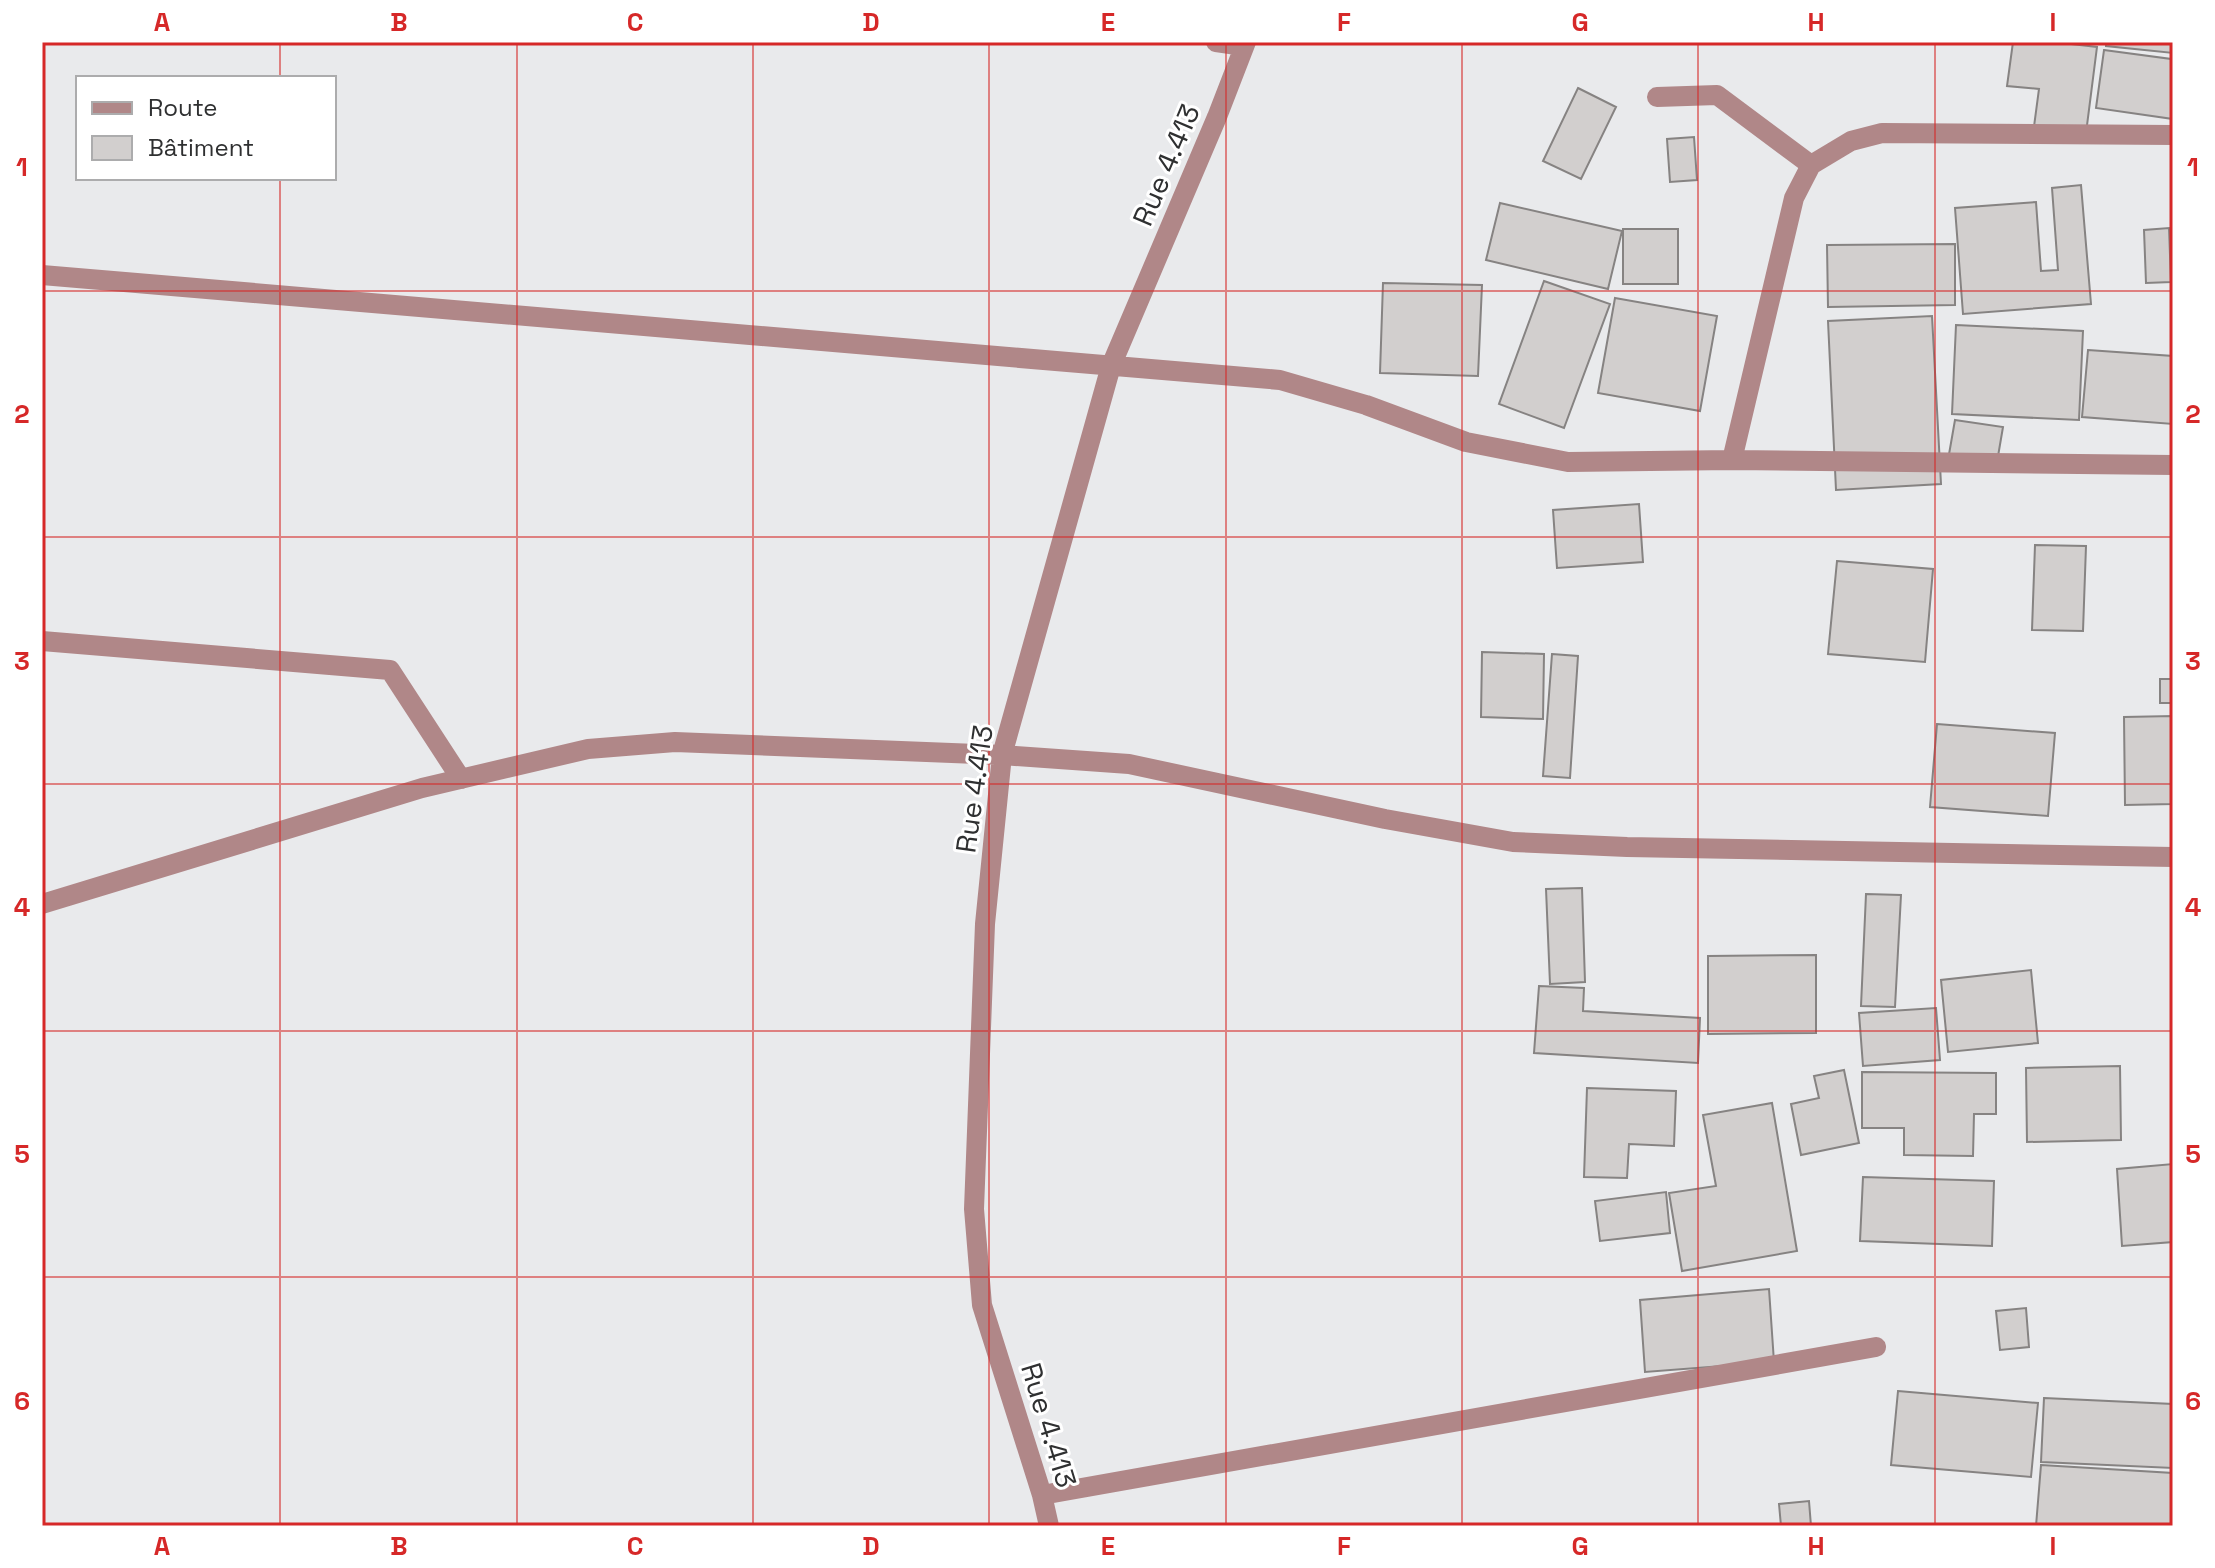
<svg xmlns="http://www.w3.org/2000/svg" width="2215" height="1568" viewBox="0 0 2215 1568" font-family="'Space Grotesk',sans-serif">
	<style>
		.building { fill: #d2cfce; stroke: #868382; stroke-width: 2 }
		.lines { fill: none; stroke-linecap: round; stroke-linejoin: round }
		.minor { stroke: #b08788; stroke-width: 20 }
		.grid { fill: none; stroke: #d62828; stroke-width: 2; stroke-opacity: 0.55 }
		.labels { text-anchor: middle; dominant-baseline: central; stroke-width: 6; stroke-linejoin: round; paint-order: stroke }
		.street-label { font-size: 28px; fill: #2f3031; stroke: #fff }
		.neatline { fill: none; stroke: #d62828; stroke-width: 3 }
		.grid-label { font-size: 26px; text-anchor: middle; font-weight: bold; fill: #d62828 }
	</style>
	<rect width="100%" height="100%" fill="#e9eaec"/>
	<path class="building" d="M2013,42H2054L2097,47L2085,141L2033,134L2039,89L2007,86Z
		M2106,42H2173V53L2106,46Z
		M2104,50L2171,59L2173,119L2096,108Z
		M1578,88L1616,107L1581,179L1543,161Z
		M1694,137L1697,180L1670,182L1667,139Z
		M2081,185L2091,304L1963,314L1955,208L2036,202L2041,271L2058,270L2052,188Z
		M1500,203L1622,231L1608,289L1486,260Z
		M2169,228L2171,282L2146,283L2144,230Z
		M1623,229H1678V284H1623Z
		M1955,244V305L1828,307L1827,245Z
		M1544,281L1610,304L1564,428L1499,404Z
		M1383,283L1482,285L1478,376L1380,373Z
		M1615,298L1717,316L1700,411L1598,393Z
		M1932,316L1941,484L1836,490L1828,321Z
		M1956,325L2083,331L2079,420L1952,414Z
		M2088,350L2173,356V424L2082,417Z
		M1955,420L2003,427L1996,468L1948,460Z
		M1639,504L1643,562L1557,568L1553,510Z
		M2035,545L2086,546L2083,631L2032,630Z
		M1837,561L1933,569L1925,662L1828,654Z
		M1482,652L1544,654L1543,719L1481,717Z
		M1552,654L1578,656L1570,778L1543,776Z
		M2160,679H2173V703H2160Z
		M2173,716V804L2125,805L2124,717Z
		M1937,724L2055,733L2048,816L1930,807Z
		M1582,888L1585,982L1550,984L1546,889Z
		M1866,894L1901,895L1895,1007L1861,1006Z
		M1816,955V1033L1708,1034V956Z
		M2031,970L2038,1043L1948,1052L1941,980Z
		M1539,986L1584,988L1583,1011L1700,1018L1698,1063L1534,1053Z
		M1936,1008L1940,1060L1863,1066L1859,1013Z
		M2120,1066L2121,1140L2027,1142L2026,1068Z
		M1844,1070L1859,1143L1801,1155L1791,1104L1819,1098L1814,1076Z
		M1862,1072L1996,1073V1114H1974L1973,1156L1904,1155V1128H1862Z
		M1587,1088L1676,1091L1674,1146L1629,1144L1627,1178L1584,1177Z
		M1772,1103L1797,1251L1682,1271L1669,1193L1716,1186L1703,1115Z
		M2173,1164V1242L2122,1246L2117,1169Z
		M1863,1177L1994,1181L1992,1246L1860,1241Z
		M1666,1192L1670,1233L1600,1241L1595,1201Z
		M1769,1289L1774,1362L1645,1372L1640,1300Z
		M2026,1308L2029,1347L2000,1350L1996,1311Z
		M1898,1391L2038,1403L2031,1477L1891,1465Z
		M2044,1398L2173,1404V1468L2041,1462Z
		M2041,1465L2173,1473V1526H2036Z
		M1809,1501L1811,1526H1781L1779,1504Z"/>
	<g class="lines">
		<path class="minor" d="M1216,42L1244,46
			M1657,97L1717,95L1811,165
			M42,275L1280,380L1366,405L1466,442L1568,462L1732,460L2173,465
			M1732,460L1794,198L1811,165L1851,141L1882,133L2173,135
			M42,641L390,670L461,779
			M42,904L422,788L588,749L675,742L1002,755L1129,764L1385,819L1513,842L1627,847L2173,857
			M1042,1495L1876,1347
			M1049,1526L1042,1495L982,1305L974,1209L985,924L1002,755L1111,366L1217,117L1246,42"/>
	</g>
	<path class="grid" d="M280,42V78M517,42V1526M753,42V1526M989,42V1526M1226,42V1526M1462,42V1526M1698,42V1526M1935,42V1526M280,178V1526M42,291H2173M42,537H2173M42,784H2173M42,1031H2173M42,1277H2173"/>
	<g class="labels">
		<g class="street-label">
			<text transform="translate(1166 165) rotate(-67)">Rue 4.413</text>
			<text transform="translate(974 789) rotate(-82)">Rue 4.413</text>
			<text transform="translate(1049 1425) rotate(73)">Rue 4.413</text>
		</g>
	</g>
	<rect width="2215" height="1568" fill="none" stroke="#ffffff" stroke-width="88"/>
	<rect x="76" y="76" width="260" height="104" fill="#ffffff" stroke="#acacad" stroke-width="2"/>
	<rect x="92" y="102" width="40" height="12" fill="#b08788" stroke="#acacad" stroke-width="2"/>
	<text x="148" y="116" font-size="24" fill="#2f3031">Route</text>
	<rect x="92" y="136" width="40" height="24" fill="#d2cfce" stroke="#acacad" stroke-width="2"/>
	<text x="148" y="156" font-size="24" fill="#2f3031">Bâtiment</text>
	<rect x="44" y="44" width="2127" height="1480" class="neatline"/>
	<g class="grid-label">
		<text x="162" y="31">A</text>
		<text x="399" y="31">B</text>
		<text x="635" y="31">C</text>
		<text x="871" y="31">D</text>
		<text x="1108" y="31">E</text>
		<text x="1344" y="31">F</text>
		<text x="1580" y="31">G</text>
		<text x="1816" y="31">H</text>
		<text x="2053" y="31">I</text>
		<text x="22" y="176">1</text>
		<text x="2193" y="176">1</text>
		<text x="22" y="423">2</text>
		<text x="2193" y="423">2</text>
		<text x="22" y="670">3</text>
		<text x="2193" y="670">3</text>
		<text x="22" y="916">4</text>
		<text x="2193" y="916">4</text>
		<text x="22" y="1163">5</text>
		<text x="2193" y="1163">5</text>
		<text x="22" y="1410">6</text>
		<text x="2193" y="1410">6</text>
		<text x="162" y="1555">A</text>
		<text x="399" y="1555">B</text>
		<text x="635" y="1555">C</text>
		<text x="871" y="1555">D</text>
		<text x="1108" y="1555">E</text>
		<text x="1344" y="1555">F</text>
		<text x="1580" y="1555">G</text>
		<text x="1816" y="1555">H</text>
		<text x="2053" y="1555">I</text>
	</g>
</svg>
